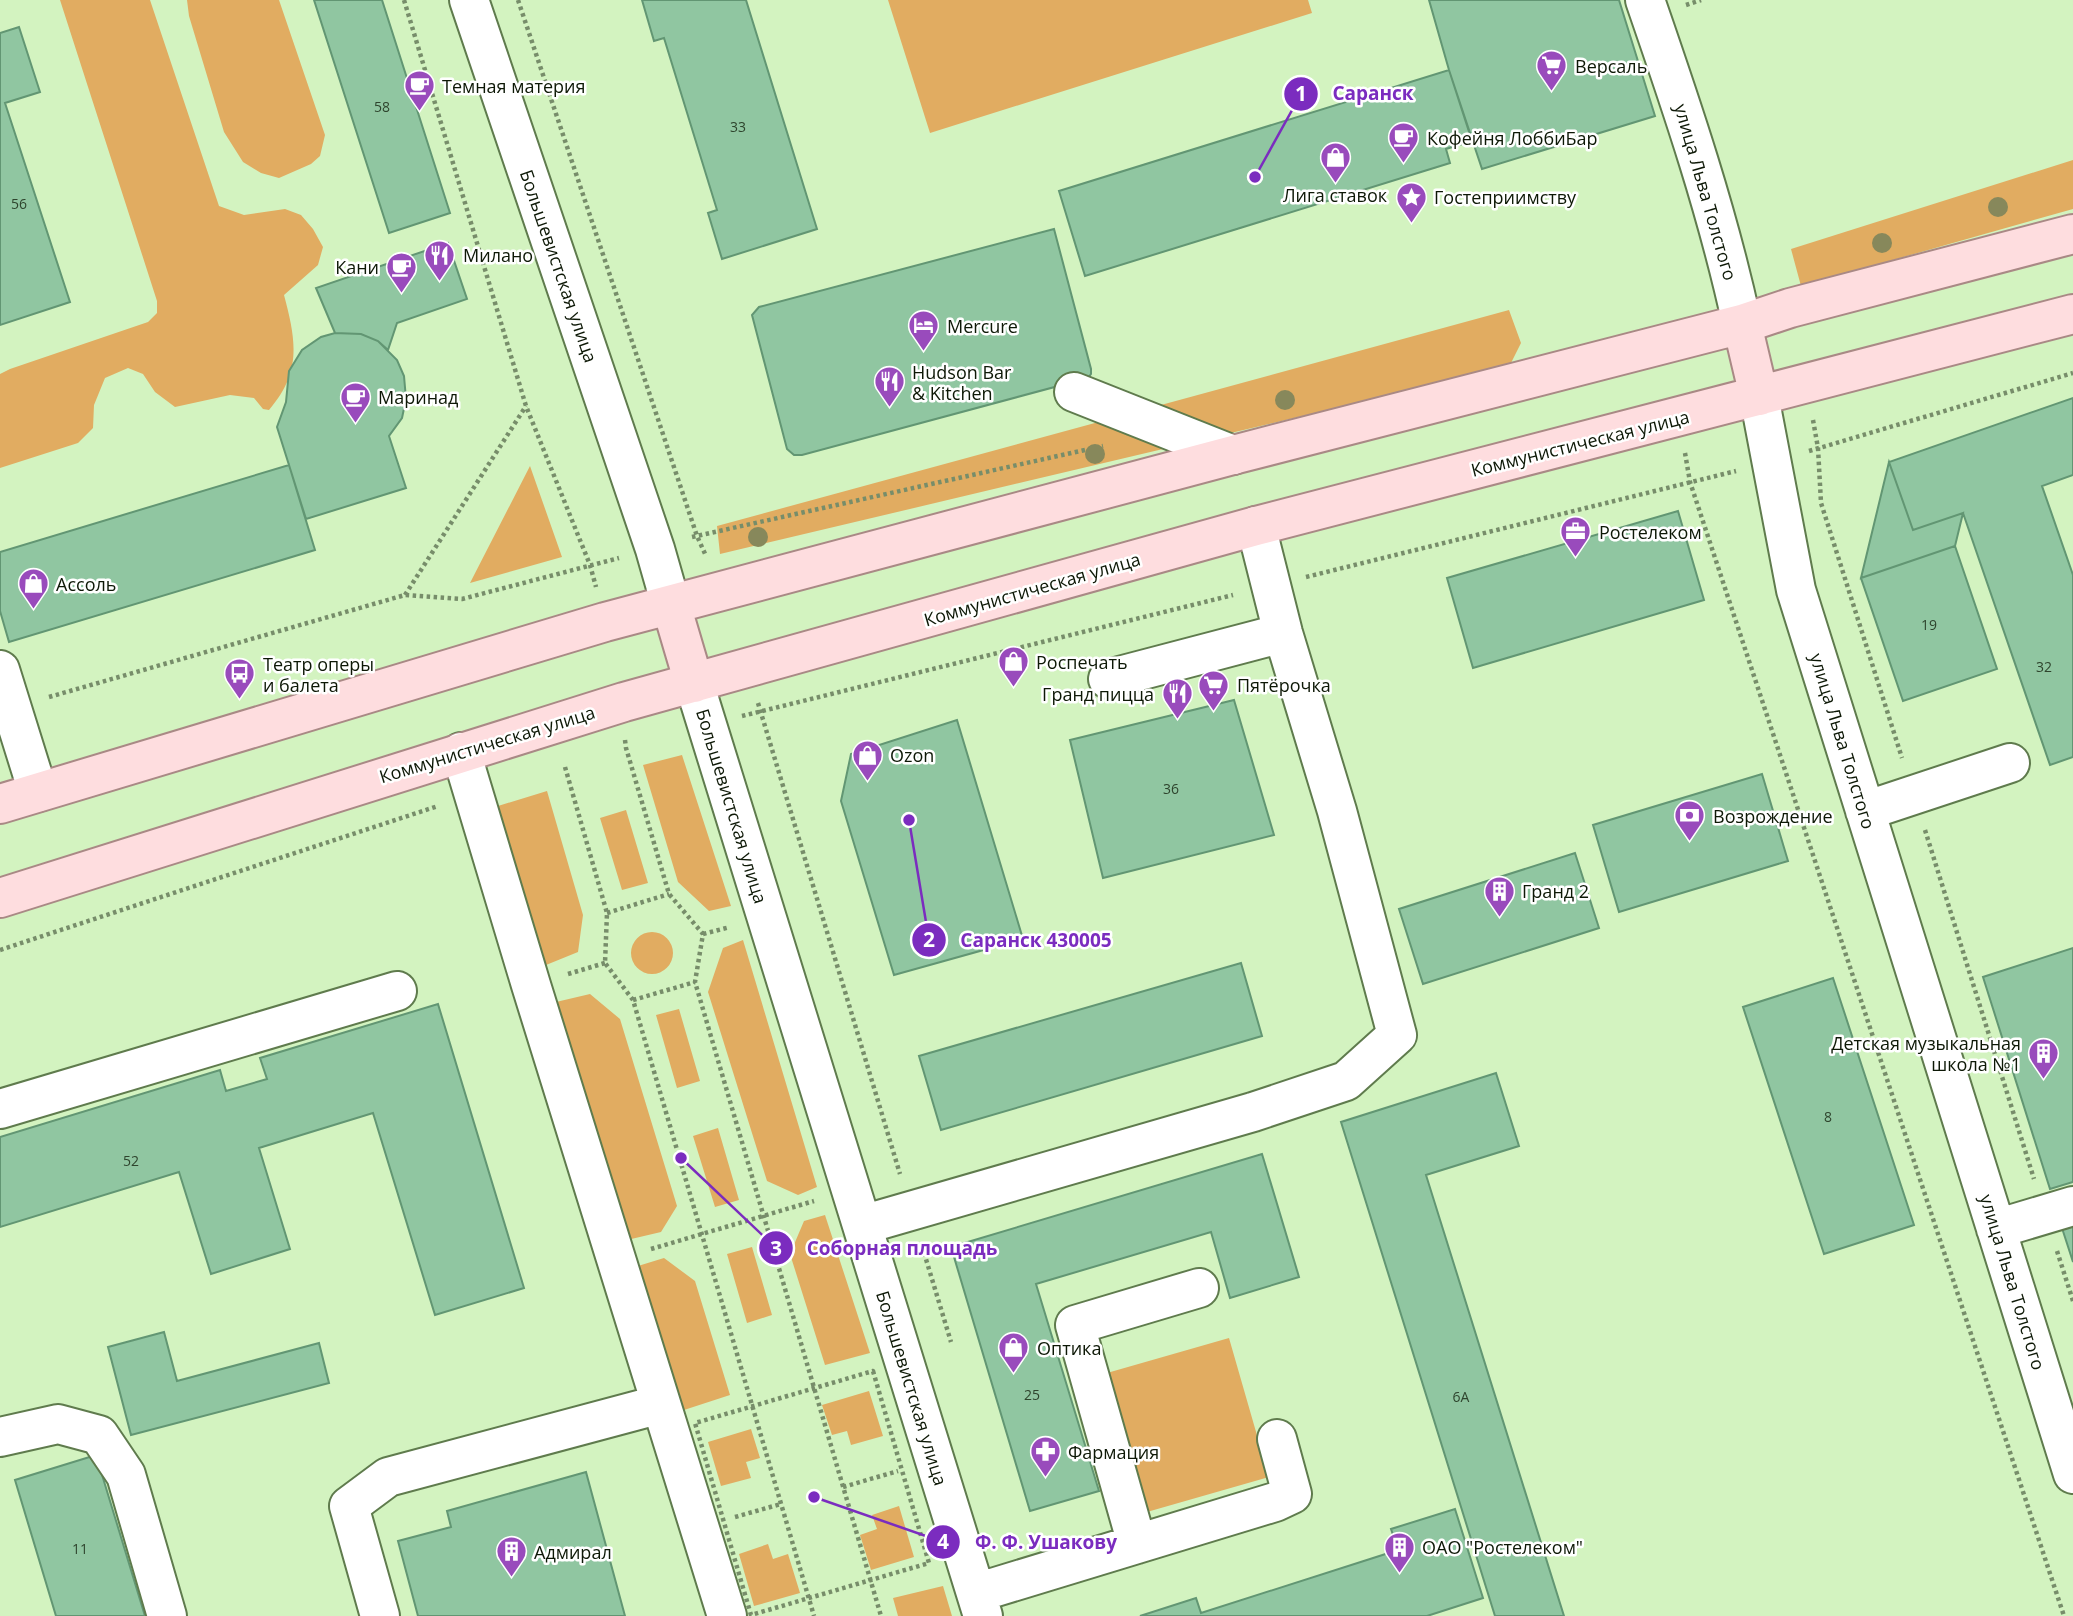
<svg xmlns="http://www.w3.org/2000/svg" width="2073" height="1616" viewBox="0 0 2073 1616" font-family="'Open Sans',sans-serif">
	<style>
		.green { fill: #e1ac61 }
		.building { fill: #90c6a1; stroke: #629673; stroke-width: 2 }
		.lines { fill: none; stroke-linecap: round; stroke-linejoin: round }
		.minor-casing { stroke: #5f7b4d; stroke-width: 42 }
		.major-casing { stroke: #a98985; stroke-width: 42 }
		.path { stroke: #778d6a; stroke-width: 4.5; stroke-dasharray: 3.5 3.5; stroke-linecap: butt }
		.minor { stroke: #fff; stroke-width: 38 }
		.major { stroke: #fedddf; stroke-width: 38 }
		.tree { fill: #87885b }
		.labels { text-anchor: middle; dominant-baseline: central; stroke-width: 5; stroke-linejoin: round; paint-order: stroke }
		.number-label { font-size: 14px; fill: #2e442d }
		.poi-label { font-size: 18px; fill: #0d1806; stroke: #fff; text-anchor: start }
		.street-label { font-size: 18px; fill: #0d1806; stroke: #fff }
		.leader { fill: none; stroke: #7b2cbf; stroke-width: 2.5 }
		.callout-dot { fill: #7b2cbf; stroke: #fff; stroke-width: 2.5 }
		.mark-label { font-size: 21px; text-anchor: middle; font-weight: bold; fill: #fff }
		.callout-label { font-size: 19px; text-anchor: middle; font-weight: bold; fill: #7b2cbf; stroke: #fff; stroke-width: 5; stroke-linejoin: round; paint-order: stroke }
	</style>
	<rect width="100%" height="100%" fill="#d3f3c0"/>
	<path class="green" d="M60,0H150L219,206L244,215L285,209L301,215L313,229L323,247L318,265L284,295C296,340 302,372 269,410L263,409L254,398L230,395L175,407L155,392L143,374L128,368L105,378L94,405L93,428L78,443L0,468V374L10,369L148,322L157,313V301Z
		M187,0H279L325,135L320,156L311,164L279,178L261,173L243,162L224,132L189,16Z
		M888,0H1308L1312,13L930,133Z
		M2073,160V209L1801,286L1791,249Z
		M1509,310L1521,343L1509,367L720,554L717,526Z
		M530,466L562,557L470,583Z
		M682,755L731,906L709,911L678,882L643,765Z
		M547,791L583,915L578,952L546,965L498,806Z
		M626,810L648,883L622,890L600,818Z
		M631 953a21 21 0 1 1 42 0a21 21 0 1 1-42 0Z
		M743,940L817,1187L798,1195L767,1181L708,992L723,948Z
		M590,994L620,1019L677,1206L661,1232L627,1240L556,1002Z
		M679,1009L700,1081L677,1088L656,1015Z
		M718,1128L739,1200L715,1207L693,1136Z
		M825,1215L870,1353L825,1365L790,1254L804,1221Z
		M752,1247L772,1315L747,1323L727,1254Z
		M664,1258L695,1281L730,1395L684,1410L638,1266Z
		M1229,1338L1269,1477L1140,1514L1100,1375Z
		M869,1391L883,1436L851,1445L847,1431L832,1435L822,1405Z
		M751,1429L760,1458L746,1462L751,1478L721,1486L708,1442Z
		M899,1506L914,1557L871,1570L860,1535L877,1529L872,1515Z
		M768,1544L773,1559L788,1554L800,1593L754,1606L739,1554Z
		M943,1586L952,1616H898L893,1598Z"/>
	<path class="building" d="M314,0H382L450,213L389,233Z
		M642,0H746L817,229L722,259L708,213L717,210L664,38L654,41Z
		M1429,0H1619L1655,116L1482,169L1449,70Z
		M19,27L40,92L5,103L70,302L0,325V33Z
		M1449,70L1472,141L1446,149L1450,163L1085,276L1059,191Z
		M1054,229L1091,369V374L1088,378L802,455H794L787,449L752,315L759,307Z
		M448,243L467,299L397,323L388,350L378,341L361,334L335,333L316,288Z
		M335,333L361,334L378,341L397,360L404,376L406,399L402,418L389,436L406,488L306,519L277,427L286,402L289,371L302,350L321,337Z
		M2073,398V475L2042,486L2073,575V757L2050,765L1963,513L1913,530L1889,462Z
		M1889,462L1913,530L1963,513L1955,546L1861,578Z
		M289,465L315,550L9,642L0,611V552Z
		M1678,511L1704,600L1473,668L1447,578Z
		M1955,546L1997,669L1903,701L1861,578Z
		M1234,700L1274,835L1103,878L1070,740Z
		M957,720L1023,939L894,975L841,801L851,754Z
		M1762,774L1788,861L1619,912L1593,825Z
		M1575,853L1599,928L1423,984L1399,909Z
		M2073,948V1182L2050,1189L1983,977Z
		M1241,963L1262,1036L941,1130L919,1056Z
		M1833,978L1914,1225L1824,1254L1743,1007Z
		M438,1004L524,1288L435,1315L373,1113L259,1148L290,1249L211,1274L179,1172L0,1227V1137L220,1070L226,1091L267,1079L260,1058Z
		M1496,1073L1519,1146L1426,1175L1564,1616H1495L1341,1122Z
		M1262,1154L1299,1277L1230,1298L1211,1232L1036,1284L1099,1491L1030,1511L951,1247Z
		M2073,1221V1262L2061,1225Z
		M164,1332L177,1381L319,1343L329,1383L131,1435L108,1347Z
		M96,1455L145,1616H56L15,1480Z
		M586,1472L625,1616H418L398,1541L451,1527L447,1511Z
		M1455,1509L1483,1598L1427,1616H1140L1196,1598L1201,1613L1398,1550L1391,1529Z"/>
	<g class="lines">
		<defs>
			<path id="minor" d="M469,0L655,549L671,605
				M1645,0C1682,107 1718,213 1742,324
				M1074,392L1233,455
				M1759,396L1796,590L2073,1474
				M0,670L38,792
				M1108,679L1283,633
				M694,683L983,1616
				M461,752L531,985L727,1616
				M1865,811L2010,763
				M0,1109L397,991
				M862,1225L1253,1112L1346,1081L1397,1035L1337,811L1283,633L1256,526
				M1996,1229L2073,1206
				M0,1437L58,1424L99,1435L126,1475L167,1616
				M1137,1544L1075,1325L1199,1288
				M976,1593L1275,1502L1292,1494L1277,1439
				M380,1616L349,1506L388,1477L661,1404"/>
			<path id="major" d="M1742,324L1759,396
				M671,605L694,683
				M0,804L605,622L1233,455L1742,324L1790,308L2073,234
				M0,898L624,702L1256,526L2073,314"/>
		</defs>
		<use href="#minor" class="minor-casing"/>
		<use href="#major" class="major-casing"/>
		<path class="path" d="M404,0L526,406L590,565L596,587
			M518,0L697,536L706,556
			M1686,5L1701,0
			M1813,420L1818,448L1821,503L1902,758
			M1809,451L2073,373
			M1685,453L1690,482L2064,1616
			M692,537L1103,446
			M1306,577L1736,471
			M405,595L526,406
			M49,697L405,595L462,599L619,558
			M758,703L900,1174
			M742,716L1233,595
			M625,740L626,748L669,894L703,934L695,982L881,1616
			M565,767L607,913L605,963L633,1000L814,1616
			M1925,830L2034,1179
			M607,913L669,894
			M703,934L730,927
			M0,950L438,806
			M568,974L605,963
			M633,1000L695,982
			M922,1246L951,1342
			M651,1249L814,1201
			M2057,1251L2073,1301
			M873,1371L929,1563L751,1615L695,1423Z
			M843,1487L898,1471
			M735,1517L781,1504"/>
		<use href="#minor" class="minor"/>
		<use href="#major" class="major"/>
	</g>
	<g class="tree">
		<circle cx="1998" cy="207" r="10"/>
		<circle cx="1882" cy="243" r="10"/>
		<circle cx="1285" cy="400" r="10"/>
		<circle cx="1095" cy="454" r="10"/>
		<circle cx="758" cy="537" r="10"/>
	</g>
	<defs>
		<symbol id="supermarket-pin" viewBox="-11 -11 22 30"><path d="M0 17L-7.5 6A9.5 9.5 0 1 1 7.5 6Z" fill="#994bbc" stroke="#fff"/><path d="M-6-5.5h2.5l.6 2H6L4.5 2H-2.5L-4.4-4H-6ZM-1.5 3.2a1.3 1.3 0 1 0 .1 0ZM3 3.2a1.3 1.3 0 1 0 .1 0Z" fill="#fff"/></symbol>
		<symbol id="cafe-pin" viewBox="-11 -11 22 30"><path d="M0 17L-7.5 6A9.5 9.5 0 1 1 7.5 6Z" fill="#994bbc" stroke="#fff"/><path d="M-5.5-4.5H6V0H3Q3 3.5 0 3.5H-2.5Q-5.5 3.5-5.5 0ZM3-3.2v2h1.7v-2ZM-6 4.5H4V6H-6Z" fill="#fff"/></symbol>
		<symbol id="shop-pin" viewBox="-11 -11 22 30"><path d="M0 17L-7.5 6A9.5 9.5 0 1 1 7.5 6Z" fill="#994bbc" stroke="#fff"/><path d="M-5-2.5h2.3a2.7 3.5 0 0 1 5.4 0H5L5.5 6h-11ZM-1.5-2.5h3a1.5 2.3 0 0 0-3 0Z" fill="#fff"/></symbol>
		<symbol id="sight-pin" viewBox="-11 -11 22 30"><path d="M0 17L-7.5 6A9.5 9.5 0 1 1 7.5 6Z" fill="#994bbc" stroke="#fff"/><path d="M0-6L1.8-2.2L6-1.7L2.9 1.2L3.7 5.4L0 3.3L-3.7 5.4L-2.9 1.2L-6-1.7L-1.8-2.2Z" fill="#fff"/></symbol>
		<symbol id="restaurant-pin" viewBox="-11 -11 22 30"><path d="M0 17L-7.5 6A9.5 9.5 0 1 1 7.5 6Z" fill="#994bbc" stroke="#fff"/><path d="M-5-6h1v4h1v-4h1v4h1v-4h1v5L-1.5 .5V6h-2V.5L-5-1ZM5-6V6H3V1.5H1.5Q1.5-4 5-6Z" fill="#fff"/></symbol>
		<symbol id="hotel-pin" viewBox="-11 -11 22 30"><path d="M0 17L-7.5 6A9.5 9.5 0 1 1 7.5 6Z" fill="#994bbc" stroke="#fff"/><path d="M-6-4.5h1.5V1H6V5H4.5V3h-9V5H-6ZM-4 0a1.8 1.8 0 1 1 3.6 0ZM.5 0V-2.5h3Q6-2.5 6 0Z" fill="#fff"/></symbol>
		<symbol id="office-pin" viewBox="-11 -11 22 30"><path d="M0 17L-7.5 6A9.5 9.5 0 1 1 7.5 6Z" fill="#994bbc" stroke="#fff"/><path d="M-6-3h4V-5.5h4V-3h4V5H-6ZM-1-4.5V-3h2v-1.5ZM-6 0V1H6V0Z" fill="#fff"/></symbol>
		<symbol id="bus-pin" viewBox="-11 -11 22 30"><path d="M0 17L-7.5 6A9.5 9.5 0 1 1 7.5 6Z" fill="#994bbc" stroke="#fff"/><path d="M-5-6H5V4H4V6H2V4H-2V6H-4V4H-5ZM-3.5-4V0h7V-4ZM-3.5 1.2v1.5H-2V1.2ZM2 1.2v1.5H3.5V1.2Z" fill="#fff"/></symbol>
		<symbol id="bank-pin" viewBox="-11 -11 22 30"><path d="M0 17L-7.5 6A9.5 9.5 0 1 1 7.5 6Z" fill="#994bbc" stroke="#fff"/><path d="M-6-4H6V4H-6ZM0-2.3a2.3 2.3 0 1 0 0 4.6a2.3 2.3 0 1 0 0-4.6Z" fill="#fff"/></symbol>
		<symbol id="building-pin" viewBox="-11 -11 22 30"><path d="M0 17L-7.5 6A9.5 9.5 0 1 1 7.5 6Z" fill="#994bbc" stroke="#fff"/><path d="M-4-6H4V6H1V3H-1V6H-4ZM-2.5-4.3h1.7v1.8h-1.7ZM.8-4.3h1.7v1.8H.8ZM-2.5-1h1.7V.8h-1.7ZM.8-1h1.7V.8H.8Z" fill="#fff"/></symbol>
		<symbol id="pharmacy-pin" viewBox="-11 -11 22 30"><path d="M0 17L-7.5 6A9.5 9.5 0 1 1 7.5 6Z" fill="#994bbc" stroke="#fff"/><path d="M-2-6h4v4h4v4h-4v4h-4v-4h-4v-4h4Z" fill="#fff"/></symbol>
	</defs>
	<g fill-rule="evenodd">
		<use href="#supermarket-pin" x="1534" y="48" width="35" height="47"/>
		<use href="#cafe-pin" x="402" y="68" width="35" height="47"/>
		<use href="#cafe-pin" x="1386" y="120" width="35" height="47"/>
		<use href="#shop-pin" x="1318" y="140" width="35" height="47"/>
		<use href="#sight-pin" x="1394" y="180" width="35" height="47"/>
		<use href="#restaurant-pin" x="422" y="238" width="35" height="47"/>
		<use href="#cafe-pin" x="384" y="250" width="35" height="47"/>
		<use href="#hotel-pin" x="906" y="308" width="35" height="47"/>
		<use href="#restaurant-pin" x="872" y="364" width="35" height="47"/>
		<use href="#cafe-pin" x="338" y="380" width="35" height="47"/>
		<use href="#office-pin" x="1558" y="514" width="35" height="47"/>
		<use href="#shop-pin" x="16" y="566" width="35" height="47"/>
		<use href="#shop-pin" x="996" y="644" width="35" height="47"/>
		<use href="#bus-pin" x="222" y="656" width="35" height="47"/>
		<use href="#supermarket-pin" x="1196" y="668" width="35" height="47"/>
		<use href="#restaurant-pin" x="1160" y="676" width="35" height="47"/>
		<use href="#shop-pin" x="850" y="738" width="35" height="47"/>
		<use href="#bank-pin" x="1672" y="798" width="35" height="47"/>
		<use href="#building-pin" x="1482" y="874" width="35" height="47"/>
		<use href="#building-pin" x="2026" y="1036" width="35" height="47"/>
		<use href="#shop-pin" x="996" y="1330" width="35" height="47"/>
		<use href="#pharmacy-pin" x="1028" y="1434" width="35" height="47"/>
		<use href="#building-pin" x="1382" y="1530" width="35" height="47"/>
		<use href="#building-pin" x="494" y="1534" width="35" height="47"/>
	</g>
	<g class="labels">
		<g class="number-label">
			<text x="382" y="106">58</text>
			<text x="738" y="126">33</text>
			<text x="19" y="203">56</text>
			<text x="1929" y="624">19</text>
			<text x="2044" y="666">32</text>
			<text x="1171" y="788">36</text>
			<text x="1828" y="1116">8</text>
			<text x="131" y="1160">52</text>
			<text x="1032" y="1394">25</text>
			<text x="1461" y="1396">6А</text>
			<text x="80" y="1548">11</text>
		</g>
		<g class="poi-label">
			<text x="1575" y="66">Версаль</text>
			<text x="442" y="86">Темная материя</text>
			<text x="1427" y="138">Кофейня ЛоббиБар</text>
			<text x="1335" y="195" text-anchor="middle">Лига ставок</text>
			<text x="1434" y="197">Гостеприимству</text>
			<text x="463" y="255">Милано</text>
			<text x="379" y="267" text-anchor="end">Кани</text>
			<text x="947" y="326">Mercure</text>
			<text x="912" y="372">Hudson Bar<tspan x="912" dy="21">&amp; Kitchen</tspan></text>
			<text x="378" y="397">Маринад</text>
			<text x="1599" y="532">Ростелеком</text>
			<text x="56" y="584">Ассоль</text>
			<text x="1036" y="662">Роспечать</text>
			<text x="263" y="664">Театр оперы<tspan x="263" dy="21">и балета</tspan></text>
			<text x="1237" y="685">Пятёрочка</text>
			<text x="1154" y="694" text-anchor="end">Гранд пицца</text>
			<text x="890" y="755">Ozon</text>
			<text x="1713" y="816">Возрождение</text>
			<text x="1522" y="891">Гранд 2</text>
			<text x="2021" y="1043" text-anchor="end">Детская музыкальная<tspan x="2021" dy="21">школа №1</tspan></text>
			<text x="1037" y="1348">Оптика</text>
			<text x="1068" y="1452">Фармация</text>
			<text x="1422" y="1547">ОАО "Ростелеком"</text>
			<text x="534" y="1552">Адмирал</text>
		</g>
		<g class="street-label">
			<text transform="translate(1706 192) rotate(74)">улица Льва Толстого</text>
			<text transform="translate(559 266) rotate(71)">Большевистская улица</text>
			<text transform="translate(1580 443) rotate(-14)">Коммунистическая улица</text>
			<text transform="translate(1032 589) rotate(-16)">Коммунистическая улица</text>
			<text transform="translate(1843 741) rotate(73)">улица Льва Толстого</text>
			<text transform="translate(487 744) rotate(-17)">Коммунистическая улица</text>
			<text transform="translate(732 806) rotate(73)">Большевистская улица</text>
			<text transform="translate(2013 1282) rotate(73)">улица Льва Толстого</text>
			<text transform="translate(912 1388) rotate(73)">Большевистская улица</text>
		</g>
	</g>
	<path class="leader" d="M1255 177L1301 94M909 820L929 940M681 1158L776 1248M814 1497L943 1542"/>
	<g class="callout-dot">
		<circle cx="1255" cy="177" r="7"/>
		<circle cx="909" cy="820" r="7"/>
		<circle cx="681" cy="1158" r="7"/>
		<circle cx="814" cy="1497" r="7"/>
		<circle cx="1301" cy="94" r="18"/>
		<circle cx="929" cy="940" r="18"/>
		<circle cx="776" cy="1248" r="18"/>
		<circle cx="943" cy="1542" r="18"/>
	</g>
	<g class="mark-label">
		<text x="1301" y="101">1</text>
		<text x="929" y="947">2</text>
		<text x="776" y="1256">3</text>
		<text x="943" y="1549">4</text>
	</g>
	<g class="callout-label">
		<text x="1373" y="100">Саранск</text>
		<text x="1036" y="947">Саранск 430005</text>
		<text x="902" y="1255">Соборная площадь</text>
		<text x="1046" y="1549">Ф. Ф. Ушакову</text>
	</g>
</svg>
